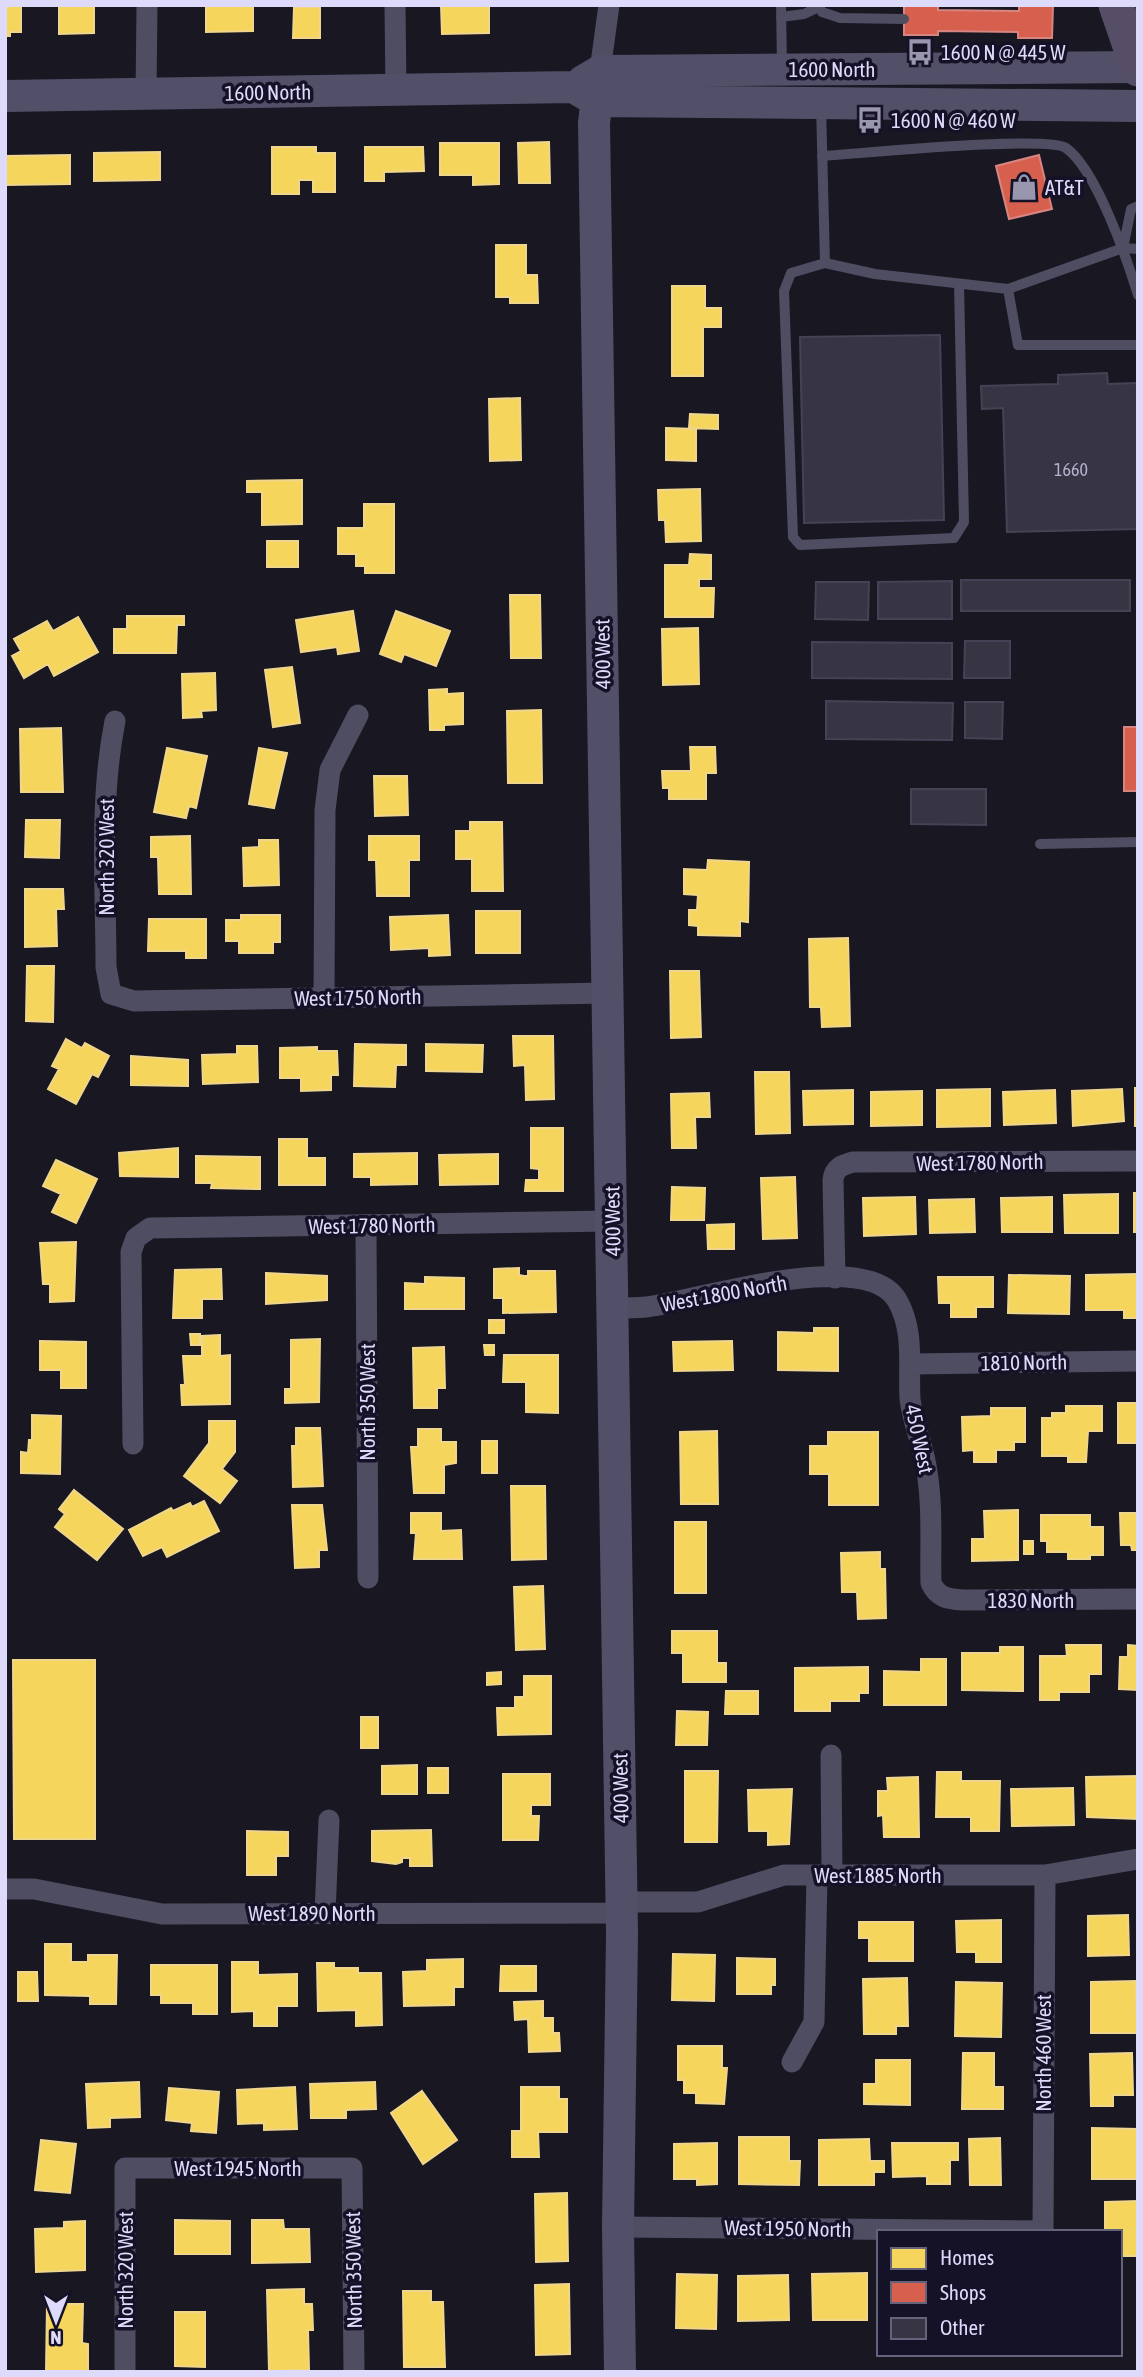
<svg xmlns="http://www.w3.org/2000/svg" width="1143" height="2377" viewBox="0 0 1143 2377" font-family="'Asap Condensed',sans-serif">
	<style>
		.homes { fill: #f6d55c; stroke: #efd68c; stroke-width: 2 }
		.shops { fill: #d6604d; stroke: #d88582; stroke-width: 2 }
		.building { fill: #373544; stroke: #454255; stroke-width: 2 }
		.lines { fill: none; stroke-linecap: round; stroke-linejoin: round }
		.lane { stroke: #4e4d62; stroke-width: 10 }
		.street { stroke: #4e4d62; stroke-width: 21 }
		.secondary { stroke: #515068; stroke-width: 32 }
		.primary { stroke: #554e66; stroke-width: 35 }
		.labels { text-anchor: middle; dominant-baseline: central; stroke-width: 7; stroke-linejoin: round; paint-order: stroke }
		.number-label { font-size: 18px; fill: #b4b1ce }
		.poi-label { font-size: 21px; fill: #dedafc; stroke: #151227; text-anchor: start }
		.street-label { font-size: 21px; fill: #dedafc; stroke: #151227 }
	</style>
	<rect width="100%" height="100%" fill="#181722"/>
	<path class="homes" d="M5,5H21V32H10V36H5Z
		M59,5H104V6H94V33L59,34Z
		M206,5H253V31L206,32Z
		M441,5H489V33L442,34Z
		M294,7H320V38H293Z
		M549,142L550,183H519L518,143Z
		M440,143H499V184L473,185V175H440Z
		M272,147H316V153H335V192H313V180H299V194H272Z
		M365,147H423L424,171L384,172V181H365Z
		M160,152V180L94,181V153Z
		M70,155V184L5,185V156Z
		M496,245H526V275H537L538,303H510V297H496Z
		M672,286H705V308H721V327H703V376H672Z
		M520,398L521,460L490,461L489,399Z
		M690,414L718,415V429L689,428Z
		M666,428L696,429V461L666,460Z
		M302,480V524L262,525V492H247V481Z
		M700,489L701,541L666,542L665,520H659L658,490Z
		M364,504H394V573H365V566H356V554H338V528H364Z
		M267,541H298V567H267Z
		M690,554L711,555V579H699V588H714L713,617H665V565H689Z
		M510,595H540L541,658H511Z
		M353,611L359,651L338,654L337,647L301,652L296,620Z
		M396,611L450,631L436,666L404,654L401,662L380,654Z
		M127,616H184V625H177L176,653H114V629H127Z
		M78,617L98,652L54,676L48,664L24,678L12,656L21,651L14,639L47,621L53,631Z
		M698,628L699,684L663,685L662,629Z
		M292,667L300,723L273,727L265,670Z
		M215,673L216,710L201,711L202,717L183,718L182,674Z
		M447,689V694L463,693V724L444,725V730H430L429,690Z
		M541,710L542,783H508L507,711Z
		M61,728L63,792H21L20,729Z
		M690,747H715L716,773H706V799H669V788H663L662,771H691Z
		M167,748L207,756L196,808L189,806L186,818L154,812Z
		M259,748L287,753L274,808L249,804Z
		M374,776H407L408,815L375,816Z
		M26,820H60L59,858L25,857Z
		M470,822H502L503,891H472V859H456V831H470Z
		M190,836L191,894H159L158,857H151V837Z
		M369,836H419V860H409V896H377L376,860H369Z
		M259,840H278L279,885L244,886L243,848L259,847Z
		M708,860L749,862L748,922L740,921V936L698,935V926L689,925V910H697L698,895L684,894V869L707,870Z
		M25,889H63L64,909H56L57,946L25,947Z
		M476,911H520V953H476Z
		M241,915H280V942H273V953H239V941H226V920H241Z
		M448,915L450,955L429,956V948L391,950L390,917Z
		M149,919H206V958H186V951H148Z
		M848,938L850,1026L822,1027L821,1007H810L809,939Z
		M27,966H54L53,1022L26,1021Z
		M670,971H699L701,1037L671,1038Z
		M513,1036H553L554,1099L526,1100L525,1065L514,1066Z
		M66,1039L82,1048L85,1043L109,1056L98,1077L92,1074L76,1104L48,1089L59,1069L52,1066Z
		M355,1044L406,1045V1065H396L395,1087L354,1086Z
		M426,1044L483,1045L482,1072L426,1071Z
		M237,1046H257L258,1082L203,1084L202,1055L237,1054Z
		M317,1047V1051H337L338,1075H331V1090L301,1091V1078H280V1048Z
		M131,1056L188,1060V1086L131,1085Z
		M755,1072H789L790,1133L756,1134Z
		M1135,1088H1138V1126H1135Z
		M990,1089V1126L937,1127V1090Z
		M1122,1089L1124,1121L1073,1126L1072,1091Z
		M853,1090V1124L804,1125L803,1091Z
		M1055,1090L1056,1123L1004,1125L1003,1092Z
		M922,1091V1125L871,1126V1092Z
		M709,1093L710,1117H695L696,1148H672L671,1094Z
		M531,1128H563V1191H525L526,1180H539V1169L531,1168Z
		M279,1139H307V1158H325V1185H279Z
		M178,1148V1177L120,1176L119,1153Z
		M417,1153V1184L371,1185V1177H354V1154Z
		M498,1154V1184L440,1185L439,1155Z
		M196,1156L260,1157V1189L211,1188L212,1183H196Z
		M56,1160L97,1179L76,1223L52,1212L61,1194L43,1186Z
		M795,1177L797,1238L763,1239L761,1178Z
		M672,1187L705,1188L704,1220H671Z
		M1134,1193H1138V1232H1134Z
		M1118,1194V1233H1065L1064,1195Z
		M915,1197L916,1234L864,1236L863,1198Z
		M1052,1197V1232H1002L1001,1198Z
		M974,1199L975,1232L930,1233L929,1200Z
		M734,1224V1249H708L707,1225Z
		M76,1242L74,1301L50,1302V1284H43L40,1243Z
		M519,1268V1275L524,1276H528V1271H555L556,1312L503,1313V1298H494V1269Z
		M221,1269L222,1299H202V1318H173L175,1270Z
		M266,1273L327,1276V1300L266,1304Z
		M1138,1274V1318H1124V1310H1086V1275Z
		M1009,1275L1070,1276L1069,1314L1008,1313Z
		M425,1277L464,1278V1309H405V1283L425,1284Z
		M938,1277H993V1307H976V1317H951V1303H939Z
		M489,1320H504V1333H489Z
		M814,1328H838V1371L778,1370V1332L814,1333Z
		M190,1334H200V1345H191Z
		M220,1335V1356L230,1355V1404L182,1405L181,1385H185L183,1356H202V1336Z
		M320,1339L319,1402L285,1403V1389H291V1340Z
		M40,1341L86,1342V1388H61V1370H40Z
		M732,1341L733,1370L674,1371L673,1342Z
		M484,1345H494V1355H485Z
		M444,1347L445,1388H437V1408H414L413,1348Z
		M504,1355H558V1413L526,1412V1382H503Z
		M1118,1403H1138V1443H1118Z
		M1066,1406H1102V1431H1088L1086,1462H1068V1456H1042V1418H1052V1413H1066Z
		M991,1408H1025V1442H1014V1450H996V1462H974V1450L963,1451L962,1417L991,1416Z
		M32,1415L61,1416L60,1474L21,1473V1452L28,1453L29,1440H32Z
		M209,1421H235V1452L222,1469L237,1481L220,1503L184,1476L209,1443Z
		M296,1428H320L323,1486L293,1487L292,1446H296Z
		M418,1429H441V1442H456V1463L444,1465V1493H414L411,1447H418Z
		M717,1431L718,1504H681L680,1432Z
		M828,1432H878V1505H829V1474H810V1446H828Z
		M482,1441H497V1473H482Z
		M511,1486H545L546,1559L512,1560Z
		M74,1490L123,1529L97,1560L55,1527L65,1514L59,1509Z
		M204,1501L219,1531L167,1557L162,1547L143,1556L129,1530L171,1508L173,1511L190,1503L192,1507Z
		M292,1505H322L327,1550H319V1567L295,1568Z
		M1018,1510V1560L972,1561V1539H985L984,1511Z
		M411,1513H441V1531L461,1530L462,1559H414L416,1533H411Z
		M1120,1513H1138V1550H1132L1131,1545H1121Z
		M1041,1515H1090V1527H1103V1555H1090V1559H1068V1552H1047V1541H1041Z
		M675,1522H706V1593H675Z
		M1024,1541H1033V1554H1024Z
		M880,1552V1569H885L886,1618L858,1619L857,1592H842L841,1553Z
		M543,1586L545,1649L516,1650L514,1587Z
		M672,1631H717V1663H726V1682H683V1653H672Z
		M1066,1645H1101V1674H1089V1692H1059V1700H1040V1656H1067Z
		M1128,1645L1138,1646V1690L1119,1689L1120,1657H1128Z
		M1000,1647H1023V1691L962,1690V1653H1000Z
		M921,1659H946V1705H884V1671L921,1672Z
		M13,1660H95V1839H14Z
		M868,1667V1693H859V1701H830V1711H795V1668Z
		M501,1672V1684L487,1685V1673Z
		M524,1676H551V1734L498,1735L497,1708H515V1697H524Z
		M726,1691H758V1714H725Z
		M677,1711L708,1712L707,1745H676Z
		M361,1717H378V1748H361Z
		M417,1765V1794H382V1766Z
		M428,1768H448V1793H428Z
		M685,1771H718L717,1842H685Z
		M937,1772H961V1781H1000L999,1831H971V1817H936Z
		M503,1774H550V1805H531V1816H539L538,1840H503Z
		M1138,1776V1819L1087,1817L1086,1777Z
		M918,1777L919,1837H884L883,1815L878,1816V1791H888L887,1778Z
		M1073,1788L1074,1825L1012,1826L1011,1789Z
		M792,1789L789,1844L768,1845V1831H749L748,1790Z
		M431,1830L432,1866H410V1858H402V1862L396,1864L372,1861V1831Z
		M247,1831L288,1832V1856H276V1875H247Z
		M1128,1915L1129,1955L1088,1956V1916Z
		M1001,1920V1962H976V1952H957L956,1921Z
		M859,1922H913V1961H869V1938H859Z
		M45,1944H71V1962H88V1955H117L116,2004H90V1996L45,1995Z
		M673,1954L715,1955L714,2001L672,2000Z
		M737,1958L775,1959V1985H771V1994H737Z
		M463,1959V1987H454V2005L404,2006L403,1972L427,1971V1960Z
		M232,1962H258V1975L297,1974V2006H277V2026H254V2011L232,2012Z
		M317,1963H334V1968H358V1973H381L382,2025L356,2026V2010L318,2011Z
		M151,1965H217V2014H193V2003H161V1995H151Z
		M501,1966H536V1991H500Z
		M18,1972H37L38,2001H18Z
		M907,1978L908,2026H896V2034H864L863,1979Z
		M1136,1981L1137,2033H1091V1982Z
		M956,1982L1002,1983L1001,2037L955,2036Z
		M543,2001V2018H553V2033H559L560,2051L529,2052L528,2019L515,2020L514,2002Z
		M678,2046H722V2068H727L724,2104L696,2103V2093H684V2080H678Z
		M963,2053H994V2087H1003V2109H962Z
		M1132,2053L1133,2095H1113V2106H1091L1090,2054Z
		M876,2060H910V2105L864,2104V2084H876Z
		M139,2082L140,2117L110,2118V2127L88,2128L86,2084Z
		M375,2082L376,2109L346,2110V2118H311L310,2084Z
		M295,2087L297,2129L264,2130V2123L238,2124L237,2090Z
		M521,2087H559V2099H567V2132H538L539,2157H512V2131H521Z
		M169,2088L219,2092L216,2133L191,2131L192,2123L166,2120Z
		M422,2091L457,2140L423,2164L391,2113Z
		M1092,2128L1138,2129V2179H1092Z
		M739,2137H789V2161H800L799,2185L739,2184Z
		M1000,2138L1001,2185H970L969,2139Z
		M869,2139L870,2161H884V2172H874V2185H819V2140Z
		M41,2140L76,2144L70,2193L35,2190Z
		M717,2143V2184L697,2185V2179H674V2144Z
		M892,2143H958V2160H950V2184H927V2176L893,2177Z
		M567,2193L568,2261L536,2262L535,2194Z
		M1138,2201V2256H1120V2232H1105V2202Z
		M175,2220L230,2221V2254H175Z
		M252,2220H283L284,2229H309L310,2262L252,2263Z
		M85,2221V2270L36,2272L35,2229L64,2228V2222Z
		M867,2273V2320H813L812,2274Z
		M677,2274L717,2275L716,2329L676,2328Z
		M788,2275L789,2320L738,2321V2276Z
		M569,2284L570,2354L536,2355L535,2285Z
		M304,2289V2304H312L313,2330H308L309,2370L269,2371L267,2290Z
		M403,2291H431V2302H443L445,2367H404Z
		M47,2304H83L82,2343L88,2344V2372H46Z
		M175,2312H205V2367L175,2366Z"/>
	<path class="shops" d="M1019,5H1053L1052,38H1018V32L938,31V35H904V6H938V10L1019,11Z
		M1039,155L1052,209L1009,219L996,166Z
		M1124,727H1138V791H1124Z"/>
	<path class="building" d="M940,335L944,520L804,523L800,337Z
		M1107,373L1108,384L1137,383L1138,529L1007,532L1003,408L982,409L981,386L1058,384V375Z
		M961,580H1130V611H961Z
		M952,581V619H878V582Z
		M816,582H869L868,620L815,619Z
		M965,641H1010V678H964Z
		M812,642L952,643V679L812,678Z
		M826,701L953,703L952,740L826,739Z
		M965,702H1003L1002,739L965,738Z
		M911,789H986V825L911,824Z"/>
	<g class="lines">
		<path class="lane" d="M781,5L782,67
			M818,5L822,12L840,18L904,19
			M781,17L804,14L819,7
			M821,105L825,263L875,274L1008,289L1123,248L1138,249
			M822,156C858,154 1047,135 1066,148C1096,169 1127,259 1138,295
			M1123,248L1131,209L1138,206
			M825,263L791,273L784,291L793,537L800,545L954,538L964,522L959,284
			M1008,289L1018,345H1138
			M1040,844L1138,842"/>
		<path class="street" d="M395,5L396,91
			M600,71L609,5
			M146,94L147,5
			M115,721C99,802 106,886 106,967L111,994L134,1001L608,993
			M324,997L325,810L330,770L358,715
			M366,1226L368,1578
			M835,1278L833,1180C834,1168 842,1165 853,1162L1138,1161
			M614,1308C625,1308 636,1308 646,1307C697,1301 865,1246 897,1300C915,1331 908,1366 910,1399C913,1424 924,1447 927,1472C933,1508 930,1547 931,1583C938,1598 948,1599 963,1600L1138,1599
			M911,1364L1138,1361
			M133,1444L131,1252L136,1238L150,1228L612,1221
			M831,1755L832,1875
			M5,1889H34L162,1914L622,1913
			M621,1902H698L784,1875H1045L1138,1859
			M325,1913L329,1820
			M792,2062L814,2022L817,1875
			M618,2227L1043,2231L1045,1875
			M125,2372V2168H352L354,2372"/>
		<path class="secondary" d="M600,71L594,123L622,1934L618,2227L620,2372
			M583,81L600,71L1138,67
			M5,96L573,87L597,101L1138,106"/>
		<path class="primary" d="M1116,5L1138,69"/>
	</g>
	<defs>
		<symbol id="bus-bare" viewBox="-9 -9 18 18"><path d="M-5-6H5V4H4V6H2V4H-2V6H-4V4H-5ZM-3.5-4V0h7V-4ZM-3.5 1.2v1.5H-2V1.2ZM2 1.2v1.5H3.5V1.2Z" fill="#9996b0" stroke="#151227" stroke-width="2.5" paint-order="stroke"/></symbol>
		<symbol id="shop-bare" viewBox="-9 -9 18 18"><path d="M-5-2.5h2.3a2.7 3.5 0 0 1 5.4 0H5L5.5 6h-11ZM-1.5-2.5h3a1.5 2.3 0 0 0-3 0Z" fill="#9996b0" stroke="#151227" stroke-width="2.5" paint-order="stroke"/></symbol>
	</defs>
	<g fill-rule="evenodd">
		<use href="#bus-bare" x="901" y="33" width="38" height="38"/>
		<use href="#bus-bare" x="851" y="101" width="38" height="38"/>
		<use href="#shop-bare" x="1005" y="168" width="38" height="38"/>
	</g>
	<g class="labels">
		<g class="number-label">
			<text x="1071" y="469">1660</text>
		</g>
		<g class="poi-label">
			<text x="941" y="52">1600 N @ 445 W</text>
			<text x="891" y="120">1600 N @ 460 W</text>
			<text x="1045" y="187">AT&amp;T</text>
		</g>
		<g class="street-label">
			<text x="832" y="69">1600 North</text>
			<text transform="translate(268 92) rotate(-1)">1600 North</text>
			<text transform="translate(602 654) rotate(-91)">400 West</text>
			<text transform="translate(106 857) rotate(-90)">North 320 West</text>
			<text transform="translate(358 997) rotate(-1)">West 1750 North</text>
			<text transform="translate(980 1162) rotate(-1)">West 1780 North</text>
			<text transform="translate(612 1221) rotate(-91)">400 West</text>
			<text transform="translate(372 1225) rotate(-1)">West 1780 North</text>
			<text transform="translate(724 1293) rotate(-10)">West 1800 North</text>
			<text transform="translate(1024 1362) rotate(-1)">1810 North</text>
			<text transform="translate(367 1402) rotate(-90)">North 350 West</text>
			<text transform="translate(920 1439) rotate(78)">450 West</text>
			<text x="1031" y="1600">1830 North</text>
			<text transform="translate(620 1788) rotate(-91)">400 West</text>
			<text x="878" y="1875">West 1885 North</text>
			<text x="312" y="1913">West 1890 North</text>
			<text transform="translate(1043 2053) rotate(-90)">North 460 West</text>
			<text x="238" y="2168">West 1945 North</text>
			<text transform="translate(788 2228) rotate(1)">West 1950 North</text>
			<text transform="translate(125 2270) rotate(-90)">North 320 West</text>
			<text transform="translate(353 2270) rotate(-91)">North 350 West</text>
		</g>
	</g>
	<rect width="1143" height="2377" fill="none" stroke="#dedafc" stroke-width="14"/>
	<rect x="877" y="2230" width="245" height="126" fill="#151227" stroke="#65627c" stroke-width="2"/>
	<rect x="891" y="2248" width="35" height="21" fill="#f6d55c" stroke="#65627c" stroke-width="2"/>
	<text x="940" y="2265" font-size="21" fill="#dedafc">Homes</text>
	<rect x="891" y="2282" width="35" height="21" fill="#d6604d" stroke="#65627c" stroke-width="2"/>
	<text x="940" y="2300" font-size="21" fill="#dedafc">Shops</text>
	<rect x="891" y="2318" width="35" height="21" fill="#373544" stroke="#65627c" stroke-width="2"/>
	<text x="940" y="2335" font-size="21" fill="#dedafc">Other</text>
	<g transform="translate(56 2321) rotate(180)" stroke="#151227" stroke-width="5" paint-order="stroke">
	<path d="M0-5L12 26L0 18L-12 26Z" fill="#dedafc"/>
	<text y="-10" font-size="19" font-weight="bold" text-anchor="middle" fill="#dedafc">N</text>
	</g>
</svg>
